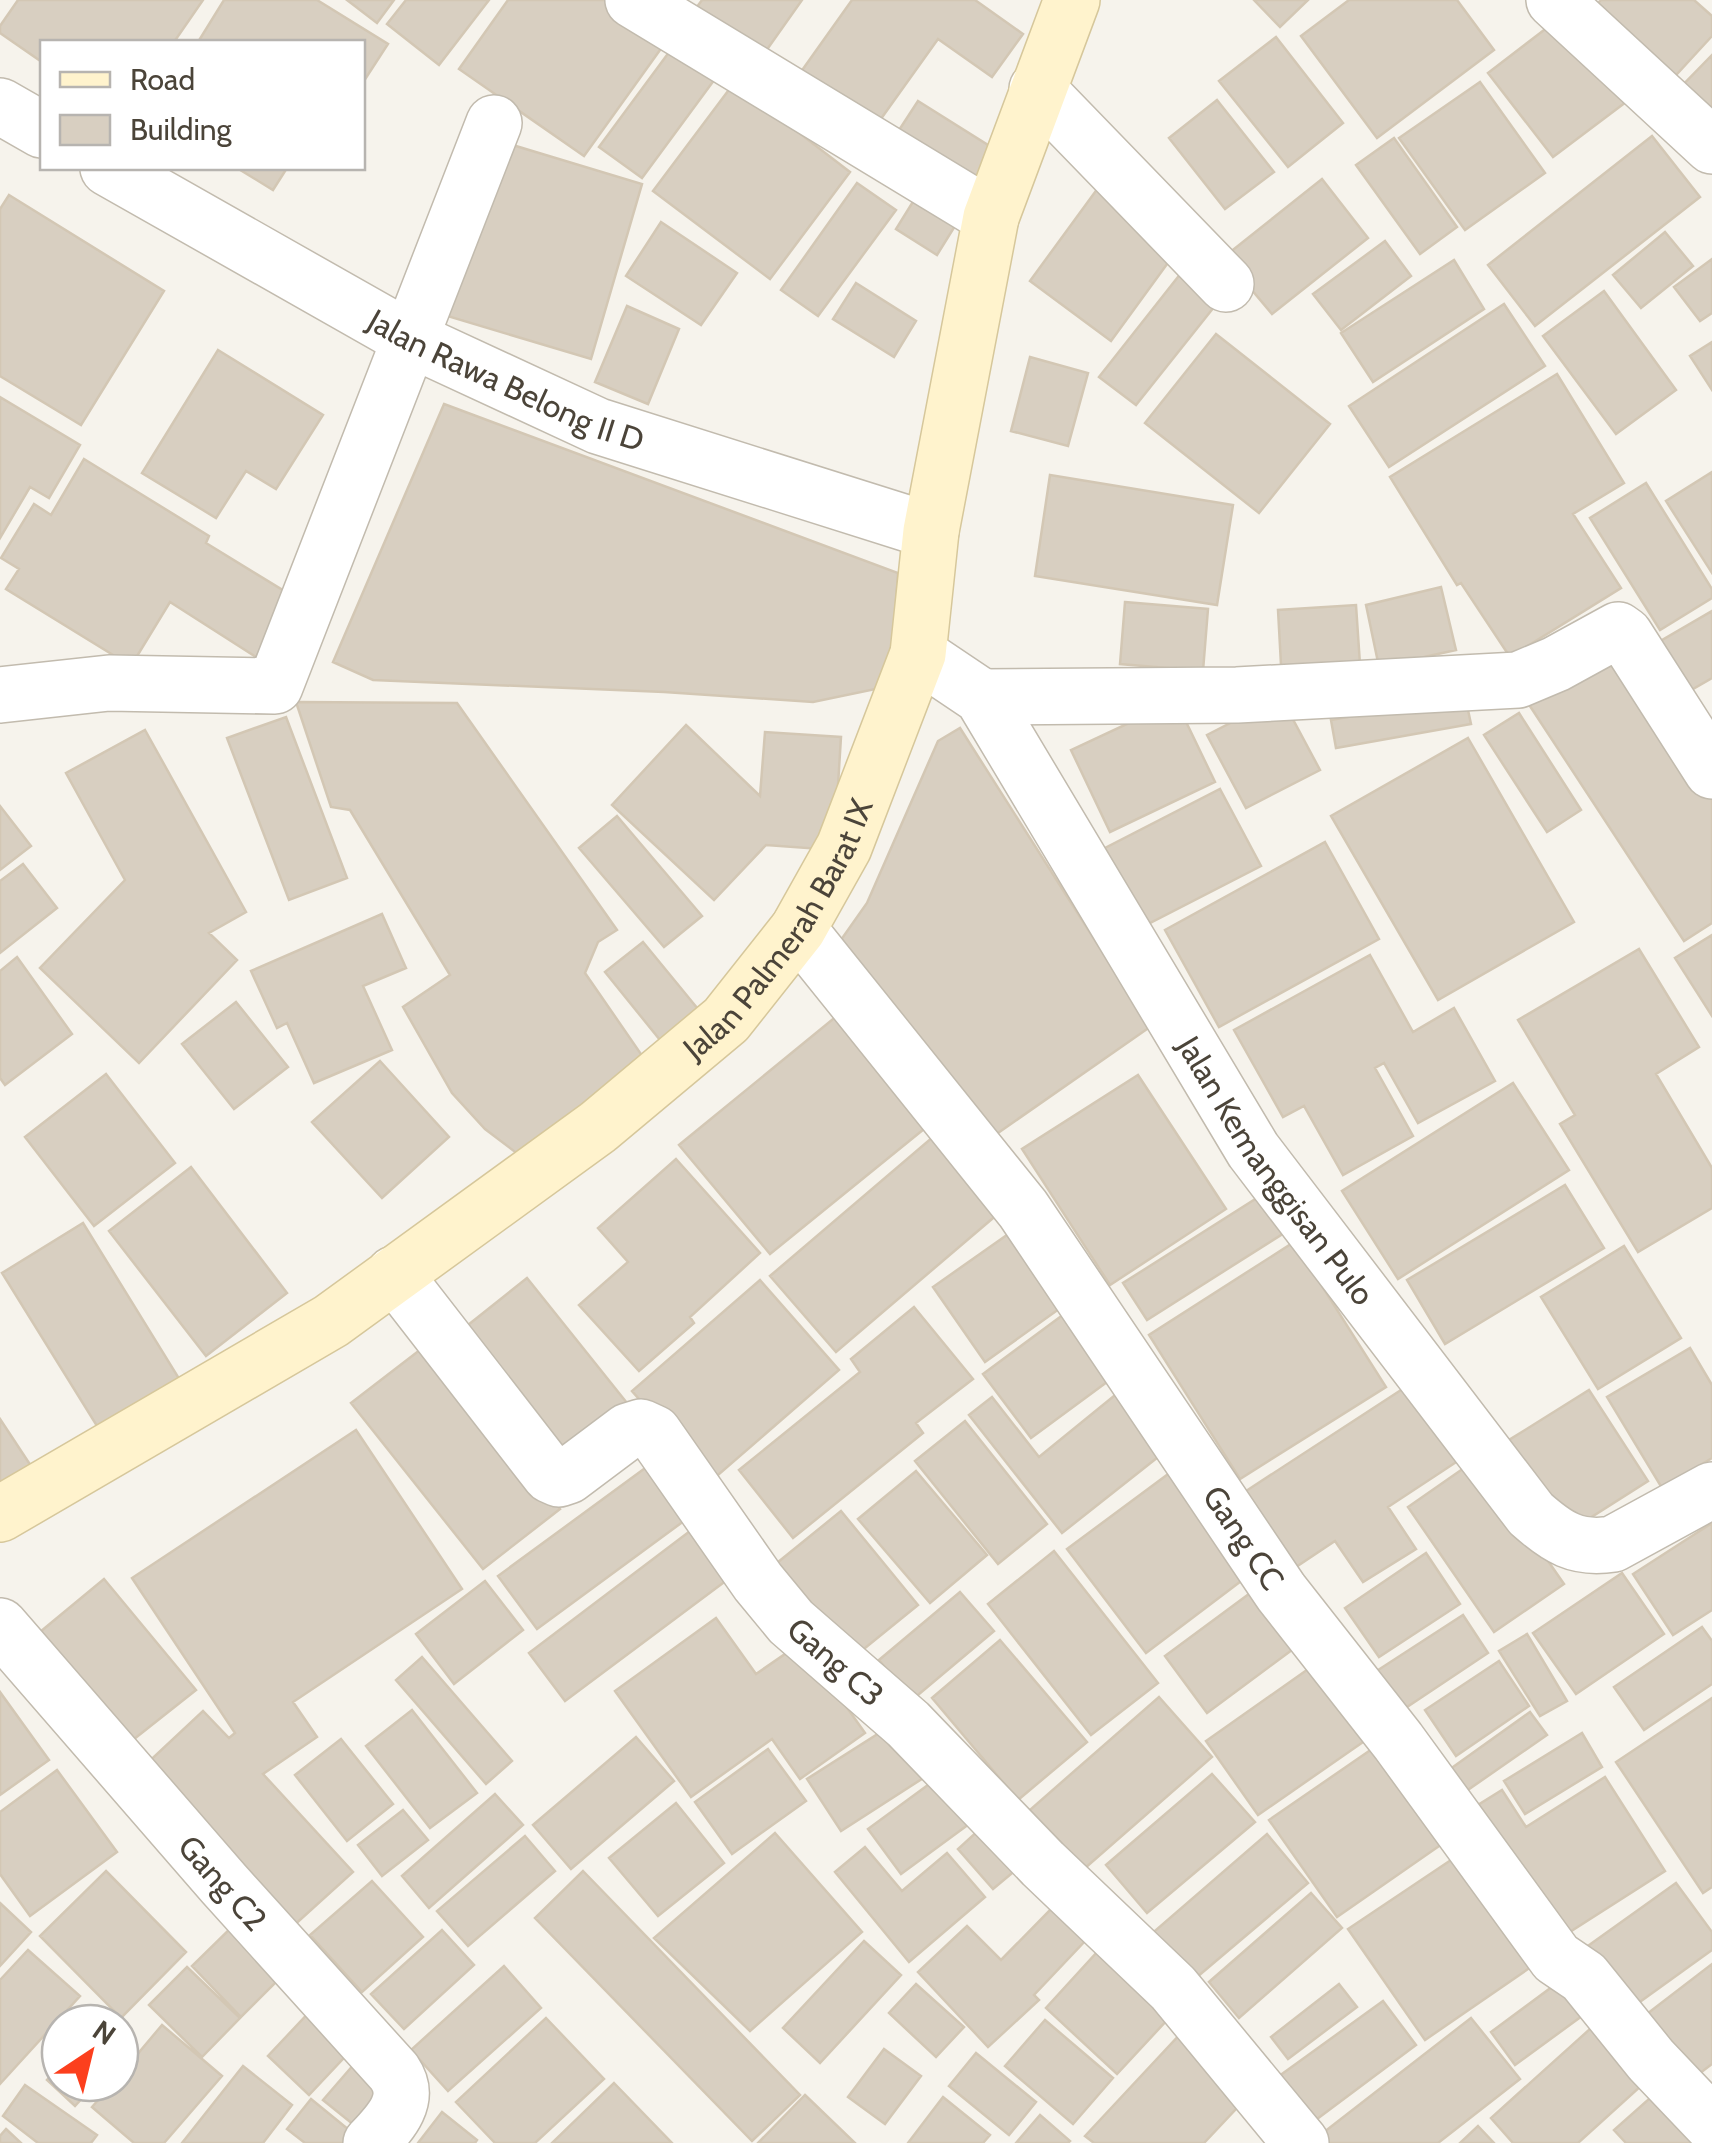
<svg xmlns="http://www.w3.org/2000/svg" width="1712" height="2143" viewBox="0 0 1712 2143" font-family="Cabin,sans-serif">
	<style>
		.building { fill: #d8cfc1; stroke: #d3c7b4; stroke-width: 2.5 }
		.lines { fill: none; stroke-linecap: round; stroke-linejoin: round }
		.street-casing { stroke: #c2bbae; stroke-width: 58 }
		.secondary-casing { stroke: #d6c79b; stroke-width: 58 }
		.street { stroke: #fff; stroke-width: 55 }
		.secondary { stroke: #fff3cd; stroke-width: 55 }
		.labels { text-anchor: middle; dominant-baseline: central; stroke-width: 8; stroke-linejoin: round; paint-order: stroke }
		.street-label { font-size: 32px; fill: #4b4439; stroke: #fff }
	</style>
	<rect width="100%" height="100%" fill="#f6f3ec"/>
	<path class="building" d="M18,0H203L174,42H42V62L0,33V26Z
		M224,0H317L388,44L362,84V42H198Z
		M347,0H394L377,23Z
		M406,0H489L439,65L387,24Z
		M508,0H605L665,43L584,156L459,69Z
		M702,0H802L761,58L694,11Z
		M852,0H975L1023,34L992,77L938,39L873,130L798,76Z
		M1254,0H1308L1280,27Z
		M1349,0H1457L1494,50L1377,138L1301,36Z
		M1601,0H1694L1712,16V36L1666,86L1587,15Z
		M1565,14L1630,99L1553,157L1488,73Z
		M681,36L723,68L642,178L599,147Z
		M1276,37L1343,123L1288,167L1219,81Z
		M1712,55V135L1673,95Z
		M1480,82L1545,173L1465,230L1399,138Z
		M734,83L850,172L770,279L653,191Z
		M1217,100L1274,172L1225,209L1169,138Z
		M918,101L1007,157L979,201L890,144Z
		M1652,136L1700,197L1535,326L1488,265Z
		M1394,138L1457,227L1420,254L1356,165Z
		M496,140L642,184L591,359L444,315Z
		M237,168H287L273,190Z
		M1322,179L1368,238L1272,314L1224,257Z
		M857,183L896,210L818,316L781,290Z
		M1098,188L1178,249L1111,341L1030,281Z
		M919,192L960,218L937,255L896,229Z
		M9,195L164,291L81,425L0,376V209Z
		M661,222L737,273L701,325L626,276Z
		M1665,232L1693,266L1641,308L1613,275Z
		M1385,241L1411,276L1341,330L1313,294Z
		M1712,259V313L1700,321L1674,287Z
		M1454,260L1484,309L1373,382L1341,333Z
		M1189,263L1226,292L1136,405L1099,377Z
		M856,283L916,321L894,357L833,319Z
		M1604,291L1676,390L1616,434L1543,336Z
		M1504,304L1545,366L1389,467L1349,406Z
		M627,306L679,329L648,404L595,382Z
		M1216,334L1330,424L1259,513L1145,423Z
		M1712,342V390L1690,356Z
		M218,350L323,415L276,489L246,471L216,518L142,473Z
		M1030,357L1088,373L1068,446L1011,431Z
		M1557,374L1624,483L1573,514L1621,588L1510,657L1461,583L1457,585L1390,477Z
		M0,397L80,445L49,498L30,487L0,538Z
		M444,404L898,573L890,686L813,702L664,692L373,680L333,662Z
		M84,459L209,536L206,543L294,597L256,657L170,602L131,666L6,589L19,569L1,558L34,504L51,515Z
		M1712,472V573L1666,501Z
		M1050,475L1233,505L1217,605L1035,576Z
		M1646,483L1712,589V598L1660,630L1590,518Z
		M1441,587L1456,650L1379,667L1366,605Z
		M1125,602L1208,609L1203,671L1120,664Z
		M1356,605L1361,679L1282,683L1278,610Z
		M1712,611V678L1686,693L1657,643Z
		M1614,647L1712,796V923L1684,941L1528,703Z
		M1465,696L1471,724L1336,748L1331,720Z
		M1281,697L1320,770L1246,808L1207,735Z
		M1176,701L1215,782L1110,832L1071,750Z
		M296,702L457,703L617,930L598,942L585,973L643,1057L535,1167L485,1129L452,1093L403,1007L450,975L350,810L331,807Z
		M1519,713L1581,810L1547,832L1484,735Z
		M286,717L347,878L289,900L227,738Z
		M686,725L760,796L765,732L841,737L834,850L766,845L714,900L612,805Z
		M960,728L1150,1027L985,1142L836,947L867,903L938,741Z
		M145,730L246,912L209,933L237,960L139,1063L40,968L125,880L66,773Z
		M1468,738L1574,922L1438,1000L1331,816Z
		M1220,789L1261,866L1146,925L1105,848Z
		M0,806L31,846L0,870Z
		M617,816L702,916L664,947L579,848Z
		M1325,842L1379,939L1219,1027L1165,930Z
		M23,864L57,908L0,953V881Z
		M382,914L406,968L363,986L392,1050L314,1083L287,1023L277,1028L251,971Z
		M1712,935V1016L1675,958Z
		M643,942L698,1009L660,1040L605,972Z
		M1639,949L1699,1047L1656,1074L1712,1168V1208L1638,1252L1560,1124L1575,1115L1518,1020Z
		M1370,955L1413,1032L1454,1008L1495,1081L1418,1123L1384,1063L1375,1068L1413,1136L1343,1175L1304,1106L1283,1117L1234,1030Z
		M17,957L72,1034L5,1085L0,1078V971Z
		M236,1002L288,1067L234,1109L182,1044Z
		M849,1006L940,1116L770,1254L679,1145Z
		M380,1061L449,1137L382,1198L312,1122Z
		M106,1074L175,1163L94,1226L25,1137Z
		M1138,1075L1226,1209L1110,1285L1022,1149Z
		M1513,1083L1569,1170L1398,1279L1342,1191Z
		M947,1125L1013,1201L836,1352L770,1276Z
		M676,1159L760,1253L690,1317L694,1323L639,1371L579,1305L628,1262L598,1228Z
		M191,1167L287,1293L206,1356L109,1231Z
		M1565,1185L1604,1248L1445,1344L1407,1280Z
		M1268,1191L1292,1228L1147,1320L1123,1283Z
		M83,1223L183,1385L102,1434L2,1273Z
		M1014,1230L1066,1304L985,1362L933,1287Z
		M1294,1242L1386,1387L1240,1479L1149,1335Z
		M1624,1246L1681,1338L1598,1389L1541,1297Z
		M527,1278L627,1403L557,1457L458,1333Z
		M760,1280L839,1370L711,1481L632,1391Z
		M1079,1303L1126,1368L1031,1438L983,1374Z
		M914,1307L973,1379L916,1423L923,1433L793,1538L739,1470L860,1372L851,1359Z
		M429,1343L560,1509L483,1569L351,1403Z
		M1690,1348L1712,1385V1458L1662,1488L1607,1397Z
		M1418,1379L1467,1455L1388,1507L1416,1549L1363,1582L1335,1541L1296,1567L1246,1491Z
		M1125,1387L1172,1446L1062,1533L969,1415L992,1397L1039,1457Z
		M1589,1390L1648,1481L1568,1532L1509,1440Z
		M0,1419L31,1466L0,1487Z
		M965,1421L1047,1524L998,1564L915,1461Z
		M356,1430L462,1589L293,1702L317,1737L263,1774L353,1872L290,1929L142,1768L203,1711L229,1738L235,1733L132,1578Z
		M1477,1459L1564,1584L1494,1632L1408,1507Z
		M1183,1463L1261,1566L1146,1653L1067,1549Z
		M648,1466L688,1518L537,1629L498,1576Z
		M916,1471L987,1555L930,1603L858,1519Z
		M841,1511L918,1605L849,1661L772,1567Z
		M702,1522L739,1571L565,1701L529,1653Z
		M1712,1523V1610L1673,1635L1633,1574Z
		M1054,1551L1158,1683L1091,1735L988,1604Z
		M1426,1553L1460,1604L1379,1657L1345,1608Z
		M1622,1573L1664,1634L1576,1694L1533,1633Z
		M104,1579L196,1690L124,1747L34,1637Z
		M485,1581L523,1630L454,1684L416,1634Z
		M1257,1588L1300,1644L1207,1713L1165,1656Z
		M960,1592L994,1631L912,1700L879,1660Z
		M1463,1615L1488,1653L1401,1711L1375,1672Z
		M716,1618L756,1674L801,1643L865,1733L800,1779L772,1739L691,1797L615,1691Z
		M1702,1627L1712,1641V1684L1644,1730L1614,1687Z
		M1527,1634L1567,1701L1540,1716L1499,1651Z
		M1000,1640L1087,1742L1018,1800L932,1698Z
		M422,1657L512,1761L486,1784L396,1680Z
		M1499,1661L1529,1706L1456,1756L1425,1710Z
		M1314,1665L1366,1740L1258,1815L1206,1741Z
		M0,1692L49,1760L0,1795Z
		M1159,1697L1212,1757L1076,1876L1023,1816Z
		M1712,1698V1887L1703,1893L1616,1762Z
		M412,1710L477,1793L430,1828L366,1746Z
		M1530,1712L1547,1735L1462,1794L1446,1772Z
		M895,1723L928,1775L841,1831L807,1779Z
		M1582,1733L1602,1767L1525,1814L1504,1781Z
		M636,1737L674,1781L571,1869L533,1825Z
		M1388,1738L1455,1835L1337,1917L1269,1820Z
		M341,1739L393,1804L347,1841L295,1775Z
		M768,1749L806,1801L732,1854L695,1802Z
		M57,1770L117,1852L30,1916L0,1874V1812Z
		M947,1771L980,1816L901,1874L868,1829Z
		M1212,1774L1255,1822L1147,1913L1106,1865Z
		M1605,1777L1665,1871L1551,1944L1470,1810L1502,1790L1526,1827Z
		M495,1794L523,1825L429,1908L402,1876Z
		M676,1803L724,1863L658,1916L609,1858Z
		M403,1810L428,1840L382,1876L358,1845Z
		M981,1828L1017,1869L993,1889L958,1849Z
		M775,1833L862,1932L750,2031L654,1938Z
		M1267,1834L1308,1883L1190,1983L1149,1936Z
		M525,1836L555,1871L468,1946L437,1911Z
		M865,1847L902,1891L947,1853L985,1897L909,1962L835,1872Z
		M1469,1848L1544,1958L1425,2040L1348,1929Z
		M106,1871L186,1952L121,2018L40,1936Z
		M583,1871L800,2095L752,2141L535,1918Z
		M372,1881L423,1937L362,1992L310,1935Z
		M1676,1883L1712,1932V1950L1630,2009L1585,1948Z
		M1311,1893L1342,1928L1239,2018L1209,1982Z
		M0,1903L31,1932L0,1966Z
		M1051,1909L1085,1941L1034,1995L1039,2000L988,2047L918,1972L967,1926L1001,1960Z
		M239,1920L288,1970L241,2017L192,1966Z
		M442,1930L474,1965L404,2029L371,1994Z
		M1109,1939L1181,2005L1117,2074L1046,2008Z
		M864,1941L901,1975L820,2063L783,2028Z
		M28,1950L80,1996L0,2084V1980Z
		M1712,1964V2064L1691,2080L1643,2017Z
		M504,1966L541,2008L448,2091L411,2050Z
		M187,1967L240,2018L202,2057L149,2005Z
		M1568,1975L1593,2008L1515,2065L1491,2032Z
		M916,1984L964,2027L936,2057L889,2013Z
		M1339,1984L1357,2007L1288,2059L1271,2037Z
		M1383,2001L1416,2045L1309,2125L1275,2079Z
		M315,2006L356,2045L309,2095L268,2056Z
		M546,2018L604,2079L535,2143H495L456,2102Z
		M1471,2018L1520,2079L1438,2143H1324L1319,2136Z
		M1045,2020L1113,2078L1073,2124L1005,2066Z
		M1600,2020L1652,2076L1578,2143H1513L1491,2118Z
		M162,2025L222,2076L164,2143H134L92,2107L113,2083H120V2075Z
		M1184,2030L1251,2093L1204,2143H1094L1085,2136Z
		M120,2032L133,2043L120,2057Z
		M884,2049L921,2076L885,2124L848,2097Z
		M976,2053L1036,2102L1009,2135L949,2086Z
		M362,2055L397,2085L359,2129L323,2100Z
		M60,2066V2083H96L75,2106L47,2080Z
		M243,2066L292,2105L263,2143H182Z
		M614,2083L672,2143H552Z
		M1667,2083L1696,2143H1626L1614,2130Z
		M25,2085L97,2135L91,2143H38L3,2116Z
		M805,2095L855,2143H758Z
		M943,2097L990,2135L983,2143H908Z
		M311,2099L365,2143H305L287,2129Z
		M442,2112L477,2140L475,2143H418Z
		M1040,2115L1070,2141L1068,2143H1016Z
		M1478,2126L1494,2143H1460Z
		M6,2129L21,2143H0V2136Z"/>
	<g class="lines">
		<defs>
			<g id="street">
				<path d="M633,0L991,217"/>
				<path d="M1554,0L1712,146"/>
				<path d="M1037,89L1226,284"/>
				<path d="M0,106L42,130"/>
				<path id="s1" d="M108,168L408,338L598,426L931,531"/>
				<path id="s2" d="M918,654L982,697L1253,1150L1531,1514C1557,1537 1576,1550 1613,1544L1712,1490"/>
				<path d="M0,695L109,683L275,686L494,123"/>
				<path d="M982,697L1237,695L1518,680L1556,664L1618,630L1625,635L1712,771"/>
				<path id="s3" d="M798,929L1023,1209L1281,1592L1398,1741L1556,1958L1584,1977L1651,2060L1712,2124"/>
				<path id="s4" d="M394,1274L550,1475L559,1479L568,1476L628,1431L641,1427L654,1433L758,1582L791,1622L908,1724L1043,1864L1173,1988L1301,2143"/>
				<path id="s5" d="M0,1626L224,1884L394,2072C413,2100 390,2123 371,2143"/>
			</g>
			<g id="secondary">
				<path id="s6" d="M0,1514L331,1321L598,1127L726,1020L798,929L844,847L918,654L931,531L991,217L1072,0"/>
			</g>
		</defs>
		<use href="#street" class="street-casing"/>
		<use href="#secondary" class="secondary-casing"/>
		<use href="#street" class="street"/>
		<use href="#secondary" class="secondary"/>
	</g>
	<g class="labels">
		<g class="street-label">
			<text stroke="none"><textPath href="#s1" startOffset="452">Jalan Rawa Belong II D</textPath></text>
			<text stroke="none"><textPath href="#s6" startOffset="985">Jalan Palmerah Barat IX</textPath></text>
			<text stroke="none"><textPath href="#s2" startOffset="635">Jalan Kemanggisan Pulo</textPath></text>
			<text stroke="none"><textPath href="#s3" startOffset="755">Gang CC</textPath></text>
			<text stroke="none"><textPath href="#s4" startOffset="670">Gang C3</textPath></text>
			<text stroke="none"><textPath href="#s5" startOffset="340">Gang C2</textPath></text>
		</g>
	</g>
	<rect x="40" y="40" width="325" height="130" fill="#ffffff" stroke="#b7b4b0" stroke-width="2.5"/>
	<rect x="60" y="72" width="50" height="15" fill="#fff3cd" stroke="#b7b4b0" stroke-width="2.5"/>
	<text x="130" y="90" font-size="30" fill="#4b4439">Road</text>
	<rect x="60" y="115" width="50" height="30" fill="#d8cfc1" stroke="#b7b4b0" stroke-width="2.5"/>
	<text x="130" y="140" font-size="30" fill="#4b4439">Building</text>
	<g transform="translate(90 2053) rotate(35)"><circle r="48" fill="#ffffff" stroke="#b7b4b0" stroke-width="2.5"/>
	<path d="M0-8L18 38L0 25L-18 38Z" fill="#fc3f1d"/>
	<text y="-15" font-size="28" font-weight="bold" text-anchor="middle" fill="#4b4439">N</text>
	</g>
</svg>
